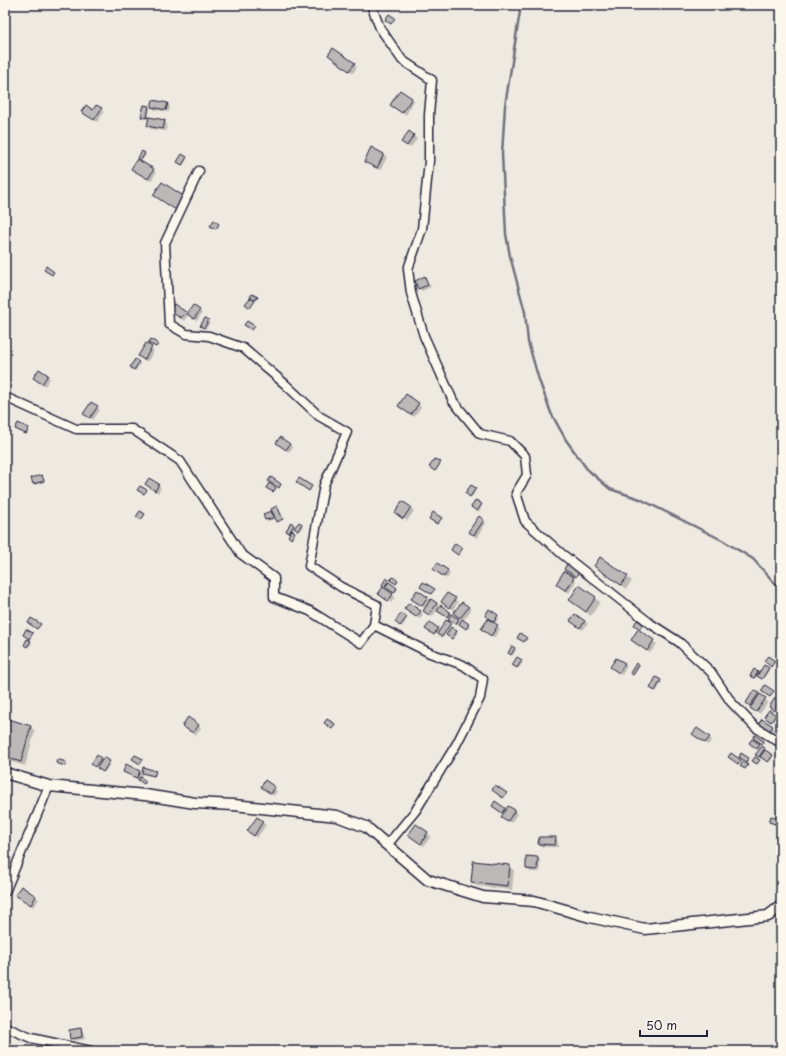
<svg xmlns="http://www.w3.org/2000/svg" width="786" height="1056" viewBox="0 0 786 1056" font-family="'Playpen Sans',sans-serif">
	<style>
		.shadow { fill: #0003 }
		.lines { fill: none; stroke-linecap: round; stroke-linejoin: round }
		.stream { stroke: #716f7c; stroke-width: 2.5 }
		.building { fill: #bcb8b8; stroke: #22223b }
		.minor-casing { stroke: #22223b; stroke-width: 11 }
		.tertiary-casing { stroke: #22223b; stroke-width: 13 }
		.minor { stroke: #fbf7ec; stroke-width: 8 }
		.tertiary { stroke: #fbf7ec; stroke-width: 10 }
	</style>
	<rect width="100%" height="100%" fill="#eeeae2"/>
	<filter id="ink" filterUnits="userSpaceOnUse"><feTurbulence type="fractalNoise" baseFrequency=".025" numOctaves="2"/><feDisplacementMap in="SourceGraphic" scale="8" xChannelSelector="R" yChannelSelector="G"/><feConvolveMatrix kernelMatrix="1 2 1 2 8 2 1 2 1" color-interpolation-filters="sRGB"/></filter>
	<g filter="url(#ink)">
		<path class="shadow" d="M333,49L357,67L353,73L329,55Z
			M412,98L414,101L406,115L391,105Z
			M167,104L170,106L169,112L155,110L152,107Z
			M145,106L150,108L148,119L142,117Z
			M101,109L104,112L97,122L83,112Z
			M165,121L167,124L166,131L151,129L148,126Z
			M409,132L417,139L410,148L403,142Z
			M372,149L387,157L380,171L366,162Z
			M142,152L146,155L142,160L140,159Z
			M186,158L187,159L183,166L180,163Z
			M153,170L156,173L151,181L135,171Z
			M425,278L431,287L422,291L419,288Z
			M193,307L202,313L197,321L188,315L184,321L174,314L185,312L188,315Z
			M205,319L210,322L206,329L202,327Z
			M146,345L154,351L147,362L139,356Z
			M135,361L140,364L136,371L132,368Z
			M47,376L50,378L45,386L37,381Z
			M91,403L100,410L93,420L84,414Z
			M418,404L421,407L414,417L403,409Z
			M5,419L9,422L7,434H5Z
			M16,429H28L29,430L27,435Z
			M280,438L293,447L289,452L277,443Z
			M440,463L441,464L436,471L431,468Z
			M42,476L44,482L35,485L34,483Z
			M146,484L158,485L161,488L158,493Z
			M475,489L476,490L472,497L468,494Z
			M403,502L414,511L407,521L399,515Z
			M481,505L482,506L479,512L474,508Z
			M271,512L274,519L267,521L264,514Z
			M441,518L439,525L431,519Z
			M484,520L486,523L477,538L469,532Z
			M299,523L303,526L299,531L294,527L292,531L296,534L292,539L290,537L291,533L288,531L294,525L296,528Z
			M462,549L460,555L453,551Z
			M438,564L450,574L447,579L434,569Z
			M595,566L627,577L632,581L626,589Z
			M573,578L576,581L569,593L557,584Z
			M386,580L398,589L395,593L383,585Z
			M579,586L600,602L591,616L570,600Z
			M418,591L450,612L460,621L458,624L437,610L432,617L427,614L425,611L426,609L412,599Z
			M392,594L395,597L391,603L383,597Z
			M448,594L458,602L453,610L442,602Z
			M468,608L471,610L463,621L470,626L468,629L461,624L463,620L458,615Z
			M420,611L423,614L420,619L408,612Z
			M489,611L499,617L496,622L487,617Z
			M576,615L588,624L583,630L571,621Z
			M406,618L407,619L402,627L397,623Z
			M430,624L440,632L450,624L451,625L443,637L437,632L435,635L427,630Z
			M497,626L500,629L494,638L482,629Z
			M452,628L458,633L454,639L449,636Z
			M638,631L657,644L650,653L632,640Z
			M28,640L32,643L29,647L26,646Z
			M512,647L516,650L513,655L510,654Z
			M517,658L523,662L519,668L514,666Z
			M624,664L627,666L622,675L611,667Z
			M639,665L640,666L634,675L632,674Z
			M765,667L769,670L763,679L758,675L755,679L752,676L755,670L759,674Z
			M656,679L662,682L657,691L652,689Z
			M758,693L768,702L760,714L748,704Z
			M775,699L781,703L775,711L771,708Z
			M775,716L773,722L766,718Z
			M10,720L31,727L35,731L25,766L5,760V736Z
			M198,725L201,728L196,735L186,729Z
			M762,727H772L775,729L772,734Z
			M693,734L709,738L712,740L708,745Z
			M752,740L773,757L770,762L761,756L760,758L758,756L760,750L751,744Z
			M100,759L110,763L105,772L94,765Z
			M144,768L156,773L155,777L143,773L141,779L145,784L124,772L140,771L142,774Z
			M266,782L277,791L274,796L262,787Z
			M494,807L514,811L517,814L511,823L505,819L504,814Z
			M257,818L266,825L257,838L251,834Z
			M781,820V828L770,822Z
			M416,825L431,836L424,846L412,838Z
			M555,838L558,841V847H542L539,844Z
			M537,858L540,860V872H530L527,869Z
			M510,866L514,870L512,890L476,886L472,882Z
			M21,887L39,899L34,907L19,897Z
			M81,1029L83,1032L85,1039L74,1041L71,1038Z"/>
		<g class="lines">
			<path class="stream" d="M521,5L505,106L502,154L506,234L510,256L525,312L528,342L539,380L551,413L566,440L587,469L610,489L640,499L722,540L753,559L781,590"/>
		</g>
		<path class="building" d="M389,14L395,18L391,24L385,20Z
			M333,48L355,63L349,71L328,55Z
			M400,90L412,98L402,113L390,105Z
			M153,100L168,103L166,110L151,107Z
			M86,105L93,110L96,105L102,108L94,120L81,112Z
			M144,105L149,106L147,118L141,117Z
			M149,117L165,120L163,129L147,126Z
			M409,131L414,135L407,146L401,142Z
			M371,147L384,154L377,168L364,162Z
			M142,151L145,153L141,160L138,158Z
			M182,154L187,157L182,165L177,162Z
			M137,159L154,169L148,179L131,169Z
			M162,182L185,197L176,210L153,195Z
			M214,220L219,224L216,229L210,226Z
			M46,266L54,272L52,275L44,270Z
			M425,276L428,285L418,289L415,281Z
			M252,294L258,297L256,300L250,297Z
			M250,298L255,301L250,308L245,304Z
			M174,304L186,312L181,318L169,311Z
			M193,305L200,310L194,319L187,314Z
			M205,318L209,320L204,328L200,326Z
			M247,321L255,326L252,330L244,325Z
			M151,339L158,344L156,347L148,343Z
			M146,343L152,347L144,360L138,356Z
			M135,359L139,362L134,370L130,367Z
			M39,369L48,375L42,384L33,378Z
			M406,394L419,403L411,415L398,406Z
			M91,402L98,406L90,418L83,414Z
			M18,423L29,428L26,434L15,429Z
			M280,437L290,444L286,450L276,443Z
			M435,459L441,462L435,471L429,467Z
			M42,475L44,481L33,484L31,478Z
			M271,477L281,484L279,488L268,481Z
			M149,478L159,484L155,491L145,484Z
			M299,478L312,486L309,491L296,482Z
			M269,483L276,488L273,492L266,488Z
			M471,485L476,488L470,497L465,493Z
			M140,486L147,490L144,494L137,490Z
			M476,500L482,504L477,511L471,507Z
			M402,501L411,507L403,519L395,513Z
			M277,506L283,519L277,522L271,509Z
			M140,511L145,514L141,520L136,517Z
			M271,511L274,518L265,520L263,514Z
			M433,512L442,518L437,524L429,519Z
			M479,516L484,520L474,535L468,532Z
			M291,522L294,525L289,533L286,531Z
			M299,522L302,524L298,531L294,528Z
			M292,530L295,532L291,539L288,536Z
			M455,543L463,548L458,555L451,550Z
			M600,557L628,576L621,585L594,566Z
			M437,563L448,570L444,577L433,569Z
			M567,564L579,572L576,577L564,569Z
			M564,571L574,577L566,591L556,584Z
			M393,577L398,581L396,584L390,580Z
			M386,578L389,580L384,587L382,585Z
			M389,582L397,588L394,593L385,587Z
			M423,582L435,589L431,594L420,587Z
			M579,585L596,597L586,612L569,600Z
			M383,587L393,594L388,601L378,594Z
			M417,590L428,597L422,606L411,599Z
			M447,593L456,598L449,608L441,602Z
			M431,599L437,603L429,615L423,611Z
			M462,602L469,607L460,618L453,613Z
			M409,603L421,611L416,617L404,609Z
			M441,605L450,612L447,617L437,611Z
			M489,609L498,615L494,622L485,616Z
			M401,613L407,617L400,626L395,622Z
			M451,614L459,619L456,624L448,619Z
			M575,614L585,621L580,628L570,621Z
			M31,618L41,624L37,629L28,623Z
			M462,619L469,624L466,629L459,624Z
			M488,619L498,625L491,636L481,629Z
			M446,620L451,623L442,637L437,634Z
			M637,620L643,624L640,629L634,625Z
			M430,622L438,628L434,635L425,629Z
			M451,627L457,631L452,639L446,635Z
			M26,629L33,633L29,639L23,635Z
			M638,629L654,640L647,651L631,640Z
			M520,633L527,638L524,642L517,638Z
			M27,639L31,641L27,647L24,645Z
			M512,646L515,648L511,655L508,653Z
			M768,656L775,661L771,667L764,661Z
			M517,657L522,660L517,668L512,665Z
			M616,658L625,663L619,673L610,667Z
			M636,663L639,665L633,675L630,673Z
			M764,665L769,668L762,679L757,676Z
			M754,669L758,672L754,678L750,676Z
			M656,677L661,680L655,691L650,688Z
			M765,685L774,691L770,697L761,691Z
			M754,690L759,693L750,706L746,703Z
			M760,694L766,698L756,712L750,708Z
			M775,698L780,702L774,711L769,707Z
			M769,710L776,715L771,722L764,717Z
			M188,717L199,725L193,733L182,726Z
			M9,719L31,726L21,762L5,757V732Z
			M327,719L335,724L332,729L324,723Z
			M762,719L773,726L769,732L758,725Z
			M697,728L710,737L705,743L692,734Z
			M755,735L764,741L762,744L753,738Z
			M752,739L760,744L757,749L749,743Z
			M762,746L765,748L759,757L755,755Z
			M765,750L773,755L768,762L760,757Z
			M731,753L741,760L738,764L728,757Z
			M741,753L749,758L746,762L739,757Z
			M97,755L101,758L95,767L91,764Z
			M135,755L143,759L140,764L132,759Z
			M104,757L110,761L103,772L97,768Z
			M755,757L760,760L757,764L752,761Z
			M57,759L66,762L65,766L56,763Z
			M743,762L748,765L745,769L740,766Z
			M126,764L140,771L137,778L123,772Z
			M143,767L156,771L154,776L142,773Z
			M140,777L146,781L144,784L138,780Z
			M265,780L275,787L271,794L261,787Z
			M495,785L507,793L503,798L492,790Z
			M495,801L505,808L502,813L492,806Z
			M508,806L515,810L508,821L501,817Z
			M778,810L781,812V816L777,815Z
			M771,816L781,819V826L769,822Z
			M257,817L263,821L254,836L247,831Z
			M416,824L428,832L421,844L408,835Z
			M539,837H556L555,845L538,844Z
			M526,856L538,857L537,870L526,869Z
			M473,861L510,865L508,886L471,882Z
			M21,886L36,896L31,905L15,895Z
			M81,1028L82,1037L70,1039L69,1030Z"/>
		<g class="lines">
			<defs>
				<path id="minor" d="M371,5L380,28L402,60L432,80L429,115V161L422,229L408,269L411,293L424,336L453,401L480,434L510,441L525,456L527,475L516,493L525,521L562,554L651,624L679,642L711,672L731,702L755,727L781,743
					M199,171L165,243L169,324L186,334L209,336L243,348L285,384L319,416L347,432L324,485L309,566L341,587L377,605L374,625
					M5,397L76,429H132L180,461L241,554L274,578V597L310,611L361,643L374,625L430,653L463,665L483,679L480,698L456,745L416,810L388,844
					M5,892L49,786
					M5,1027L31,1038L91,1051"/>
				<path id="tertiary" d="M5,773L49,786L145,795L195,803L234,805L337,816L366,827L428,880L483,897L534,901L590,917L645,929L768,916L781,906"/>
			</defs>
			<use href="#minor" class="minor-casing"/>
			<use href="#tertiary" class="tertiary-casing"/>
			<use href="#minor" class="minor"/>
			<use href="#tertiary" class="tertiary"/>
		</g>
	</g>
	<rect width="786" height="1056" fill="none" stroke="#fbf7ec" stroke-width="20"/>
	<rect x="10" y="10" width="766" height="1036" fill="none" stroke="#22223b" stroke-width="1.5" filter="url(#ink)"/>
	<path d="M640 1030v6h67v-6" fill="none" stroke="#22223b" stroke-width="2"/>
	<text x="646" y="1030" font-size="12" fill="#22223b" stroke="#fbf7ec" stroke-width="3" paint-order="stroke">50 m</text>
</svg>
